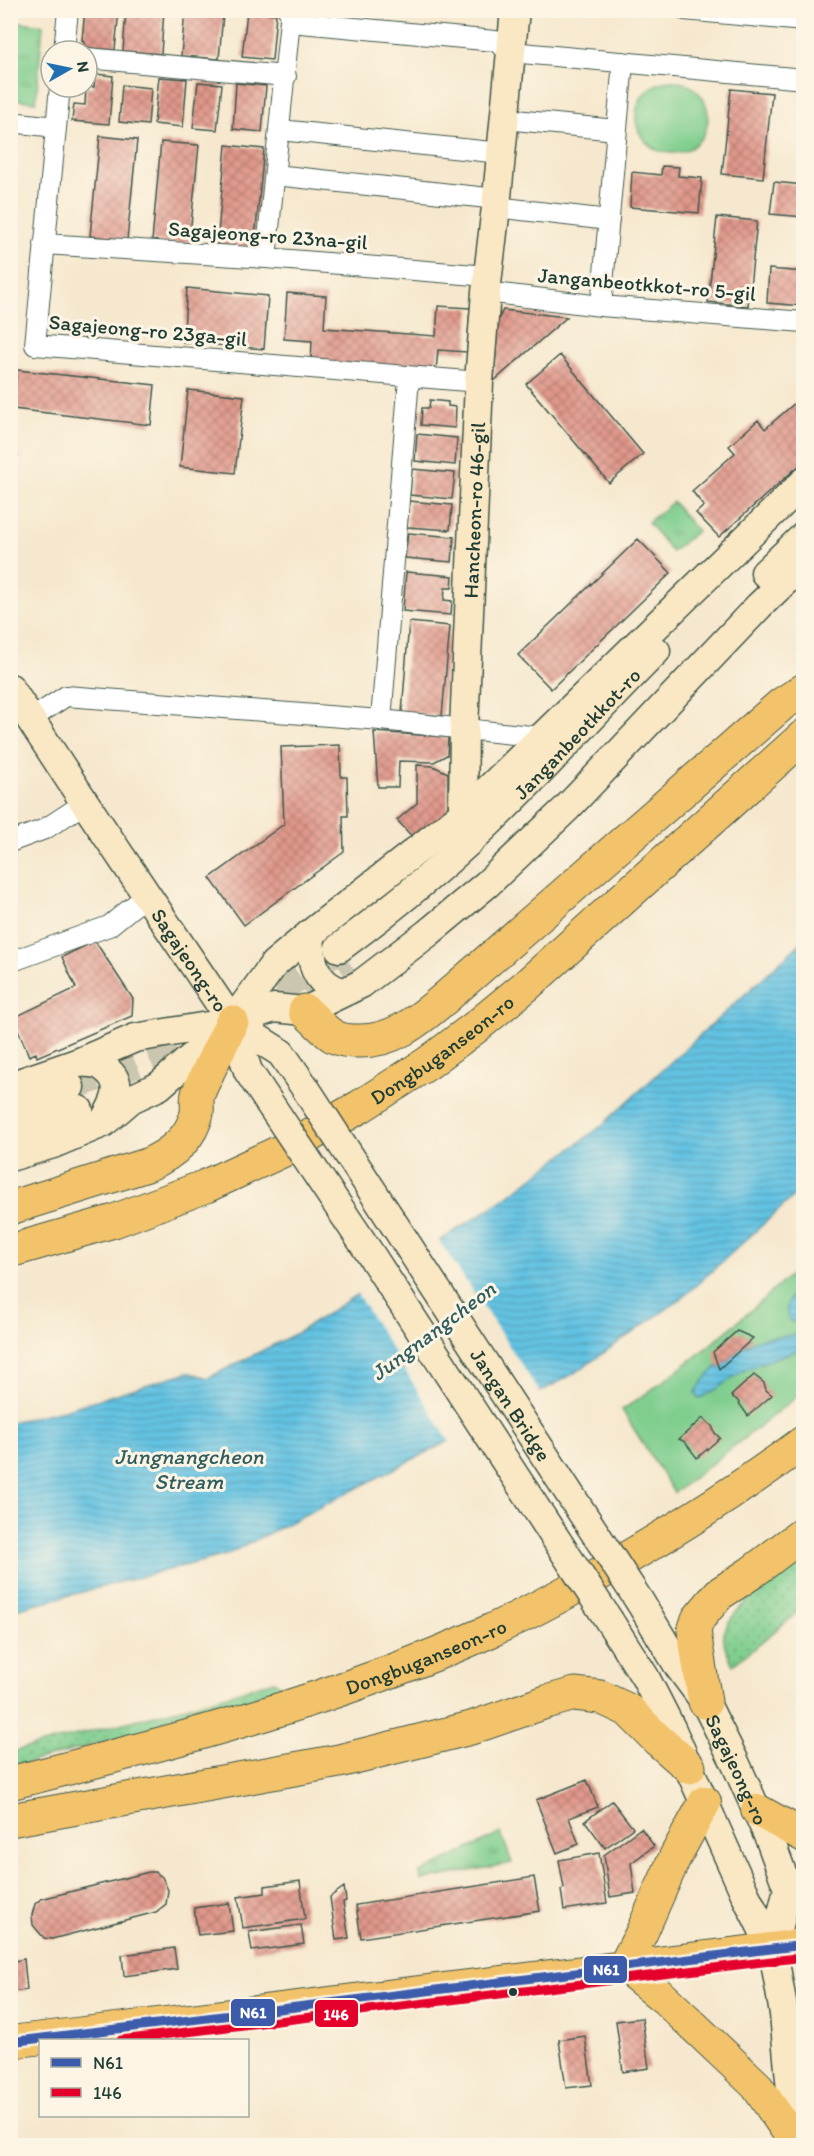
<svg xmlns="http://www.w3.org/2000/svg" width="814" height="2156" viewBox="0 0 814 2156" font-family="Itim,sans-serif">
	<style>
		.grass { fill: url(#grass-dots); stroke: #4f8661; stroke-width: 1.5 }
		.park { fill: url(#park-tufts); stroke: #4f8661; stroke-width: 1.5 }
		.pitch { fill: #7fce8e; stroke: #4f8661; stroke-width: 1.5 }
		.water { fill: url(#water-rules); stroke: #42808c; stroke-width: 1.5 }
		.pier { fill: #f6e8ce }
		.building { fill: url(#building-cross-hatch) }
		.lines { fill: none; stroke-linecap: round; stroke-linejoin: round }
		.secondary-tunnel { stroke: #cbc6af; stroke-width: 28; stroke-dasharray: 28 14; stroke-linecap: butt }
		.street-casing { stroke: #3f574b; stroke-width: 22 }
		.secondary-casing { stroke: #3f574b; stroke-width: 31 }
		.primary-casing { stroke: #3f574b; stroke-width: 34 }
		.highway-casing { stroke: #3f574b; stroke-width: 35 }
		.street { stroke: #fff; stroke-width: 20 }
		.secondary { stroke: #fae7c3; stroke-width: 28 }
		.primary { stroke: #f2c36a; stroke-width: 32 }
		.highway { stroke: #f2c36a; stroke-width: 33 }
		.secondary-bridge-casing { stroke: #3f574b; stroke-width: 31; stroke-linecap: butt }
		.secondary-bridge { stroke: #fae7c3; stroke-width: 28 }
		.bus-1-casing { stroke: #fcf5e5; stroke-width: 14 }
		.bus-2-casing { stroke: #fcf5e5; stroke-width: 14 }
		.bus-1 { stroke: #3d5bab; stroke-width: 9 }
		.bus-2 { stroke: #e4002b; stroke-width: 9 }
		.bus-dot { fill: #1f3d34; stroke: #fcf5e5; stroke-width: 2 }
		.labels { text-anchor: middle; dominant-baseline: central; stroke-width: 6; stroke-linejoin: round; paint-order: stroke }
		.street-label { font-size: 21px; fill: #1f3d34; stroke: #fcf5e5 }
		.water-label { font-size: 22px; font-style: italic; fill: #305e60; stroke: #fcf5e5 }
		.line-badge { stroke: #fcf5e5; stroke-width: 2 }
		.badge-label { font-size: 16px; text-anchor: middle; font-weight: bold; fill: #fff }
	</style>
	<defs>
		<pattern id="grass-dots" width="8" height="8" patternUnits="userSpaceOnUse" patternTransform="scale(1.5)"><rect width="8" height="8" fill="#7fce8e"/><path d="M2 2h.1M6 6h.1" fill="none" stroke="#67a875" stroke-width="1.8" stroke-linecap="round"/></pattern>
		<pattern id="park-tufts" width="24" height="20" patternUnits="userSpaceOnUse" patternTransform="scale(1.5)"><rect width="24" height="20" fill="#7fce8e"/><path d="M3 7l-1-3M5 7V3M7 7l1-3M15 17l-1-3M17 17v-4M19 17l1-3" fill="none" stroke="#67a875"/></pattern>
		<pattern id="water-rules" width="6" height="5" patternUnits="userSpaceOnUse" patternTransform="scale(1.5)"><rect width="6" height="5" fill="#64c3e3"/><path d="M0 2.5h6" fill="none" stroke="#52a0b9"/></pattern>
		<pattern id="building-cross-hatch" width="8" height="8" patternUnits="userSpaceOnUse" patternTransform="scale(1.5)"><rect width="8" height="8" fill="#e1988b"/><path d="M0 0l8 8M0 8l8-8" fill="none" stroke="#b67d72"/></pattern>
	</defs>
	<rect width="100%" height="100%" fill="#fcf5e5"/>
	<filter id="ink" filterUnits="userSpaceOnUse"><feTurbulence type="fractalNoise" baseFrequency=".0167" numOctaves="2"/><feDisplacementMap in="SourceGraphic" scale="12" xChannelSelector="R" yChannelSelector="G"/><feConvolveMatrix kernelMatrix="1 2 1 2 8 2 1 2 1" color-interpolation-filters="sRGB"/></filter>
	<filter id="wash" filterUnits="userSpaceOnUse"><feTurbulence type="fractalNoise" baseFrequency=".008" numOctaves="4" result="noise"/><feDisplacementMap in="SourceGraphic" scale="24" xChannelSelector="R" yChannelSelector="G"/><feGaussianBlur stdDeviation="1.35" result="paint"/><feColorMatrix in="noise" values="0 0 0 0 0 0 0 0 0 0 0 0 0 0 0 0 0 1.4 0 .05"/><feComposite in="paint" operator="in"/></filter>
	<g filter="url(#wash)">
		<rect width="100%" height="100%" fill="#f6e8ce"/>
		<path class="grass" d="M803,1557V1608L733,1665C729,1656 722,1644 724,1634C728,1608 783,1572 803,1557Z
			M274,1681L288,1691L229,1709L11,1767V1752L186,1707Z"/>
		<path class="park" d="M11,21L43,25L36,102L11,99Z
			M673,502L697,531L672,552L648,522Z
			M501,1833L512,1863L421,1880L420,1873Z"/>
		<path class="pitch" d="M636 117a36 36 0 1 1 72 0a36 36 0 1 1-72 0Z
			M803,1264V1392L674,1493L622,1410C688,1367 745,1316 803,1264Z"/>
		<path class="water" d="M803,941V1188L681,1299L573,1374L449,1441L226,1555L11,1610V1422L64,1410L188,1372L208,1378L299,1332L500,1202L600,1127Z
			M803,1282V1322H791C780,1308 792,1292 803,1282Z
			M803,1333V1348C786,1355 767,1360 749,1368C731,1376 717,1392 699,1398L695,1393C706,1374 739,1344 761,1339C774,1335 790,1337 803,1333Z"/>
		<path class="pier" d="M438,1239L541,1394L451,1444L356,1292Z"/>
		<g id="blocks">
			<path class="building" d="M85,10H119L115,50L88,48L82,40Z
				M126,10H164L161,54L123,51Z
				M185,11L223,14L219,59L181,56Z
				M247,11L276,14L272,60L242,57Z
				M95,74L113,76L109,124L72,121L74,104L85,105L86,87H94Z
				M159,77L187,79L183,127L154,124Z
				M198,82L222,84L217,130L193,128Z
				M236,83L266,86L262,132L233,129Z
				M122,85L151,88L148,125L119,122Z
				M731,89L772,93L763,178L722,174Z
				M100,136L137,140L127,240L90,236Z
				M161,142L199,145L189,245L152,241Z
				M226,145L264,149L254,248L217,245Z
				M662,166L679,167L678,176L702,178L699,213L630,207L632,172L661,175Z
				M774,182L804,185V217L770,214Z
				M717,217L757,221L748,306L708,302Z
				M769,269L804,272V306L767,303Z
				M187,288L268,296L264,349L183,342Z
				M287,293L326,296L324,328L436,336L438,306L470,308L467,352L438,350L436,371L311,362L312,341L284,339Z
				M503,310L567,317L494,381L498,320Z
				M560,355L643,454L609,483L526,384Z
				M17,370L155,385L151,425L13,409Z
				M188,390L244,396L235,473L180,467Z
				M804,395V461L719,537L696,513L704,506L692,491L735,453L729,446L758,420L765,429Z
				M430,400L448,402V406L456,407L455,428L421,425L422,408H429Z
				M417,434L457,438L455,465L415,461Z
				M10,443L18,455L10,460Z
				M412,469L455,473L452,499L410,495Z
				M409,501L452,505L450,530L407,527Z
				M408,533L454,537L452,562L405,558Z
				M638,539L671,573L551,689L518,655Z
				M406,572L453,576L452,588H445L444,600L452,601L451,615L403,611Z
				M409,622L450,626L442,716L402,713Z
				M374,732L448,737L447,755L434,762L399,761L398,787H378Z
				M340,745L341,777H347L348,816H343L344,852L244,925L210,878L284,824L281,747Z
				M417,765L433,766L448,773V811L416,841L397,820L417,803Z
				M95,941L133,999L132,1016L37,1057L36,1053L29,1056L13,1018L76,988L62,957Z
				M737,1331L753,1338L719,1369L713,1352Z
				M754,1375L764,1383L766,1390L772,1395L748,1416L737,1400L731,1396Z
				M703,1418L712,1426L715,1433L720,1438L697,1458L685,1442L679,1439Z
				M587,1780L598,1807L569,1818L579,1844L557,1853L536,1800Z
				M612,1801L633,1828L605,1848L585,1821Z
				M641,1828L654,1846L631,1863L635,1893L610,1897L604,1855Z
				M599,1853L607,1903L564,1910L561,1890L564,1888L559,1860Z
				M149,1872H155L162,1877L168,1890L166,1904L156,1912L52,1939L44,1938L33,1925L32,1915L35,1904L41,1899Z
				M534,1877L540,1911L361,1938L356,1905Z
				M300,1881L305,1919L243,1928L238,1897L265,1893V1886Z
				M344,1887L346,1901L343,1902L349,1938L336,1940L330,1897Z
				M229,1903L233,1931L198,1935L194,1908Z
				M301,1925L304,1944L252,1951L249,1932Z
				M174,1948L177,1969L124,1976L122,1955Z
				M24,1959L27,1990L10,1992V1962Z
				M642,2018L649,2068L623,2072L616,2021Z
				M585,2036L592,2085L566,2088L559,2040Z"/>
		</g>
	</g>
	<g filter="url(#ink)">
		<use href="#blocks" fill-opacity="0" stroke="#3f574b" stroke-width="1.5"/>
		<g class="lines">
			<path class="secondary-tunnel" d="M309,998L353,968
				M240,1012L276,993L339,948
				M70,1087L135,1064L205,1031"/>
			<defs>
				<path id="street" d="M288,10L301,23L495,41L511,52L804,79
					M685,10L804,21
					M64,51L68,10
					M87,58L286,76
					M60,87L35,345L479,382
					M505,119L616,130
					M10,122L56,127
					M280,130L501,153
					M275,175L497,199
					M496,207L609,220
					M44,244L266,258L488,276
					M266,258L291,10
					M486,292L601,306L804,322
					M601,306L623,62
					M31,719L66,696L381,720L541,737
					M381,720L409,378
					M10,842L45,829L85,803
					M10,962L109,926L146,896"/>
				<g id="secondary">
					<path d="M765,573L804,536"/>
					<path id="s1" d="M10,688L85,803L232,1022L248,1071L272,1107"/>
					<path id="s2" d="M463,814L464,729L479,382L486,292L496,207L515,10"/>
					<path d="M310,934C311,961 313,983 342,992"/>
					<path id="s3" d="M339,948C397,905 452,860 503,809C555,758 604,703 656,651"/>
					<path d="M232,1022L281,1053L304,1086"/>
					<path d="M77,1063C83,1063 90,1062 96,1064C102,1065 107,1070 111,1074C124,1089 112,1107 104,1121"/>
					<path d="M10,1086L77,1063L135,1038L232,1022L274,1008L305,1011L361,984L428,933L487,884L567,808L759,606L804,563"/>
					<path d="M10,1109L70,1087"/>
					<path d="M10,1134L79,1110"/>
					<path d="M10,1157L53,1144L103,1123L131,1099L159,1086L232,1022L274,964L310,934L463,814L804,482"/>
					<path id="s4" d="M640,1602L679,1667L705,1702L734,1760L770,1840L788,1889L773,1950"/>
					<path d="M610,1622L645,1677L671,1728L746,1896L773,1950L784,2014L796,2146"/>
				</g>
				<path id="primary" d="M705,1802L675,1857L641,1934L624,1966L665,1999L756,2085L795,2142L804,2134
					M757,1810L804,1836
					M10,2042L804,1945"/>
				<g id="highway">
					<path d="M305,1011C315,1019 323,1030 333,1036C340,1040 347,1041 355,1041C392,1043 418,1021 444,999L782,704L804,690"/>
					<path d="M10,1208L147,1165C170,1155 191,1139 197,1113C198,1106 196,1100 198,1094C208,1070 221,1046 232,1022"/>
					<path id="s5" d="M10,1251L114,1221L206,1186L286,1149L361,1106L428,1063L477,1026L527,985L804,736"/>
					<path d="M705,1702L694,1631L698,1619L719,1594L751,1573L804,1533"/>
					<path id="s6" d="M10,1783C173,1742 336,1700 490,1631C525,1615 560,1596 594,1577C667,1536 736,1492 804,1442"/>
					<path d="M10,1820L339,1761L471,1728L546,1702L575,1694L600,1697L628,1710L657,1739L689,1767"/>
				</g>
			</defs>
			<use href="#street" class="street-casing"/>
			<use href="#secondary" class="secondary-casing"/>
			<use href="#primary" class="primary-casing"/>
			<use href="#highway" class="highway-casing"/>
			<use href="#street" class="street"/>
			<use href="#secondary" class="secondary"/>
			<use href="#primary" class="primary"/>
			<use href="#highway" class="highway"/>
			<defs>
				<g id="secondary-bridge">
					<path id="s7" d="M304,1086L640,1602"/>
					<path d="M272,1107L371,1255L610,1622"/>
				</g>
			</defs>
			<use href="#secondary-bridge" class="secondary-bridge-casing"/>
			<use href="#secondary-bridge" class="secondary-bridge"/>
			<defs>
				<path id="bus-1" d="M10,2042L804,1945"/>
				<path id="bus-2" d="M121,2040L804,1957"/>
			</defs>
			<use href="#bus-1" class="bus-1-casing"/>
			<use href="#bus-2" class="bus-2-casing"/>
			<use href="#bus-1" class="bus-1"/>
			<use href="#bus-2" class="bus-2"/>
		</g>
	</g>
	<circle class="bus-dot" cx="513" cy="1992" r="5"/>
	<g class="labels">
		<g class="street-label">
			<text transform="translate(268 235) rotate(4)">Sagajeong-ro 23na-gil</text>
			<text transform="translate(647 284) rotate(5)">Janganbeotkkot-ro 5-gil</text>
			<text transform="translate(148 330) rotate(5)">Sagajeong-ro 23ga-gil</text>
			<text stroke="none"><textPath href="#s2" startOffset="304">Hancheon-ro 46-gil</textPath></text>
			<text stroke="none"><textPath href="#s3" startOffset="321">Janganbeotkkot-ro</textPath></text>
			<text stroke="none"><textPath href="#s1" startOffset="326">Sagajeong-ro</textPath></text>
			<text stroke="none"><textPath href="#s5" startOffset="480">Dongbuganseon-ro</textPath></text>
			<text stroke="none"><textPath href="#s7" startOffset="380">Jangan Bridge</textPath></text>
			<text stroke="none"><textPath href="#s6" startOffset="435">Dongbuganseon-ro</textPath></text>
			<text stroke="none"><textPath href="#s4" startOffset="194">Sagajeong-ro</textPath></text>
		</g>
		<g class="water-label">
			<text transform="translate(433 1331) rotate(-37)">Jungnangcheon</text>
			<text x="189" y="1456">Jungnangcheon<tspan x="189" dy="25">Stream</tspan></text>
		</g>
	</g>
	<g class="line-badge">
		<rect x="583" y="1955" width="45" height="29" rx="6" fill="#3d5bab"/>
		<rect x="230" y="1998" width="46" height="29" rx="6" fill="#3d5bab"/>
		<rect x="314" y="1999" width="45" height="29" rx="6" fill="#e4002b"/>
	</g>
	<g class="badge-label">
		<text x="606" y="1975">N61</text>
		<text x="253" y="2018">N61</text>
		<text x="336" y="2020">146</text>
	</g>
	<rect width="814" height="2156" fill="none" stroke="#fcf5e5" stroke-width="36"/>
	<rect x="39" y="2039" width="210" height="78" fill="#fcf5e5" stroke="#a4ab9e" stroke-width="1.5"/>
	<rect x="51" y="2058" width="30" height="9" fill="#3d5bab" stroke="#a4ab9e" stroke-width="1.5"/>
	<text x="93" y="2069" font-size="18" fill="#1f3d34">N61</text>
	<rect x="51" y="2088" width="30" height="9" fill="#e4002b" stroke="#a4ab9e" stroke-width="1.5"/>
	<text x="93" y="2099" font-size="18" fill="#1f3d34">146</text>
	<g transform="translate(69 69) rotate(81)"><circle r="28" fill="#fcf5e5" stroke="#a4ab9e" stroke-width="1.5"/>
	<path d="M0-4.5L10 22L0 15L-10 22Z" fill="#1f6fb2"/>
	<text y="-9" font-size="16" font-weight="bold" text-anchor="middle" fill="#1f3d34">N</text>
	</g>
</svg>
